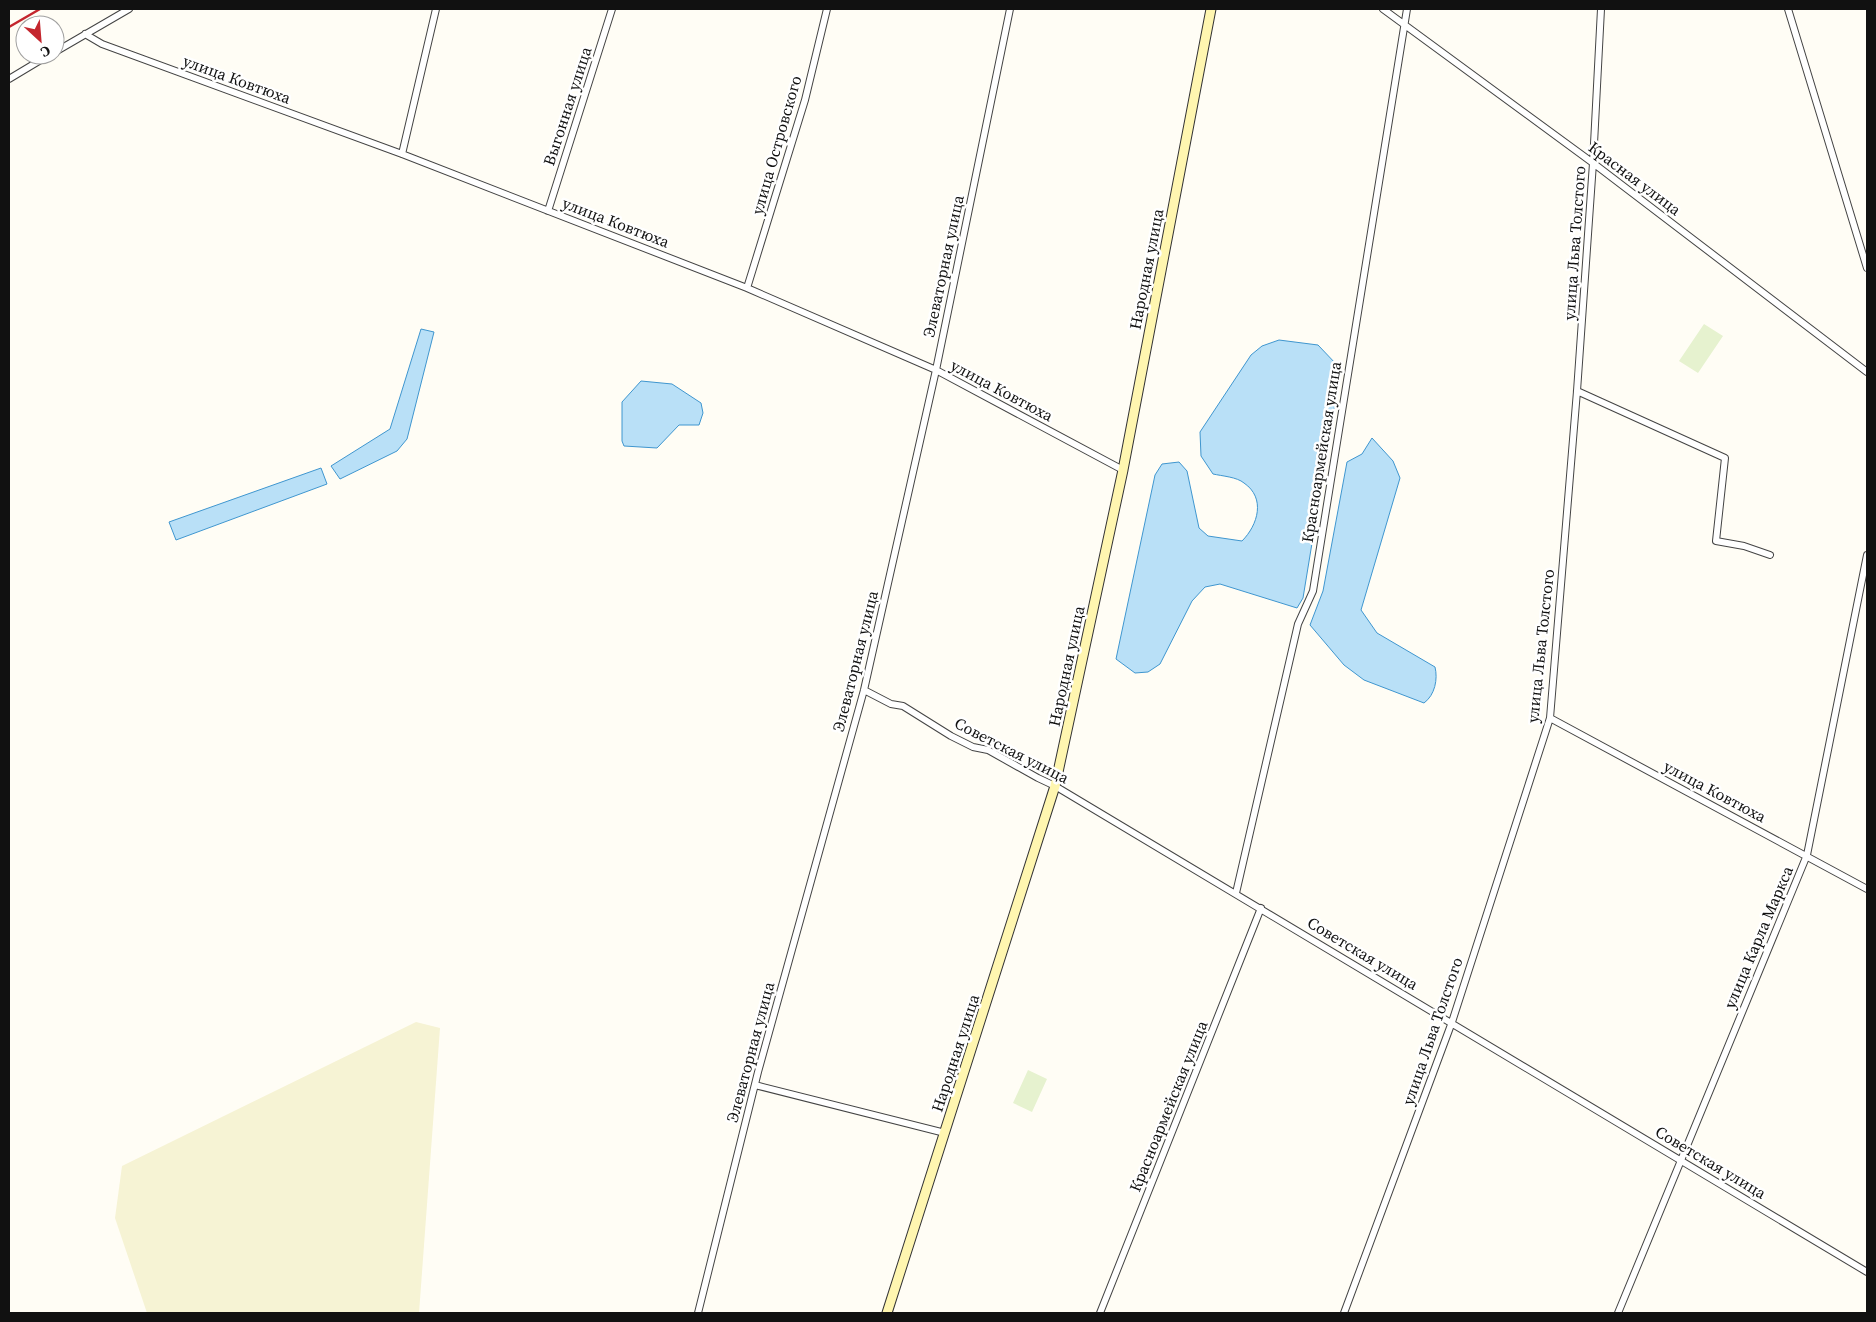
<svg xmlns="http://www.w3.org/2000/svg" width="1876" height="1322" viewBox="0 0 1876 1322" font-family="'Source Serif 4',serif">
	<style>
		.farmland { fill: #f6f3d4 }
		.pitch { fill: #e6f2cf }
		.water { fill: #b9e0f7; stroke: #3f96cf }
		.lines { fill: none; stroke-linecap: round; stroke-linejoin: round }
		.street-casing { stroke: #444; stroke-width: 8 }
		.secondary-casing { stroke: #333; stroke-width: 11 }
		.street { stroke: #fff; stroke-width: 6 }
		.secondary { stroke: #fff6b0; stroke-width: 9 }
		.rail { stroke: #c4262e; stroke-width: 2.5 }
		.labels { text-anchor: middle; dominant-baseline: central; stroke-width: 5; stroke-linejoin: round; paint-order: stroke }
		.street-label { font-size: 16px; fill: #111; stroke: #fff }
	</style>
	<rect width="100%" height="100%" fill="#fffdf5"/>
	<path class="farmland" d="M416,1022L440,1028L419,1313H147L115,1218L122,1166Z"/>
	<path class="pitch" d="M1704,324L1723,336L1698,373L1679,361Z
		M1028,1070L1047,1079L1032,1112L1013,1103Z"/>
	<path class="water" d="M421,329L434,332L407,439L397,451L340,479L331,466L390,429Z
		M1279,340L1318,345L1337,365L1338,385L1303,598L1297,608L1220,584L1205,587L1192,601L1160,664L1148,672L1135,673L1116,659L1155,475L1162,464L1179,462L1187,471L1199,528L1208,536L1242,541C1258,525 1266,498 1244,483C1237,477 1222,476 1213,474L1201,456L1200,432L1251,355L1262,346Z
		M641,381L672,384L701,403L703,413L699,425H679L657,448L624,446L622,441V402Z
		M1372,438L1393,461L1400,478L1361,610L1377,633L1435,667C1438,679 1435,695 1424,703L1364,680L1344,665L1310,625L1323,591L1347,462L1362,454Z
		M321,468L327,484L176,540L169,522Z"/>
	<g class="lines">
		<defs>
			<path id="street" d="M1383,9L1593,163L1867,372
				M1788,9L1867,268
				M85,34L102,44L402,154L747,288L936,370L1123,470
				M55,52L129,9
				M9,79L49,55
				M402,154L436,9
				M548,211L612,9
				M747,288L805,100L827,9
				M1577,391L1725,458L1716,541L1744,546L1770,555
				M864,690L891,704L903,706L951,736L973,747L988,750L1038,778L1055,786L1867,1272
				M1550,718L1867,889
				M1236,893L1298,624L1313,591L1407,9
				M755,1085L945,1133
				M698,1313L758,1072L864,690L936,370L1010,9
				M1100,1313L1261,908
				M1344,1313L1452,1022L1550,718L1577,391L1593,163L1601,9
				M1618,1313L1807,855L1867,555"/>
			<path id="secondary" d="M887,1313L1055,786L1123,470L1211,9"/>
		</defs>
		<use href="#street" class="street-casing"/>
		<use href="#secondary" class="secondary-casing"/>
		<use href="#street" class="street"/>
		<use href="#secondary" class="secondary"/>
		<path class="rail" d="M9,27L40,9"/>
	</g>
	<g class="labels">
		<g class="street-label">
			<text transform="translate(237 79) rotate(20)">улица Ковтюха</text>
			<text transform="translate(567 106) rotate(-72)">Выгонная улица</text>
			<text transform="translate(776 145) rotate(-74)">улица Островского</text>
			<text transform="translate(1635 178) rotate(37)">Красная улица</text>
			<text transform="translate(616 222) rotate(21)">улица Ковтюха</text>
			<text transform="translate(1574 243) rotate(-86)">улица Льва Толстого</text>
			<text transform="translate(943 266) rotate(-78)">Элеваторная улица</text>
			<text transform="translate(1146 269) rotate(-79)">Народная улица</text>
			<text transform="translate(1002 390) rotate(28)">улица Ковтюха</text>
			<text transform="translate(1321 452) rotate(-81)">Красноармейская улица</text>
			<text transform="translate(1540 646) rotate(-84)">улица Льва Толстого</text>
			<text transform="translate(855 661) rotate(-76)">Элеваторная улица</text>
			<text transform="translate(1066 666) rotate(-78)">Народная улица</text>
			<text transform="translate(1012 750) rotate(27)">Советская улица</text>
			<text transform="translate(1715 791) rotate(28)">улица Ковтюха</text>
			<text transform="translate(1758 937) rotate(-67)">улица Карла Маркса</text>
			<text transform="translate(1363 953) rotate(31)">Советская улица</text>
			<text transform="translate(1432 1031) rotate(-71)">улица Льва Толстого</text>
			<text transform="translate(750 1052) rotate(-75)">Элеваторная улица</text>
			<text transform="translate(955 1053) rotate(-72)">Народная улица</text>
			<text transform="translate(1168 1106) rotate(-68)">Красноармейская улица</text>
			<text transform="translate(1711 1162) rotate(31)">Советская улица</text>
		</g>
	</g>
	<rect width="1876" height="1322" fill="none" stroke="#111111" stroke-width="20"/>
	<g transform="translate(40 40) rotate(154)"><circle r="24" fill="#ffffff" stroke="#a0a0a0"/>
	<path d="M0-4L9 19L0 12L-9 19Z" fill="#c4262e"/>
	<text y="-8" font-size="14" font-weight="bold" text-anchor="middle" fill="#111111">С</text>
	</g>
</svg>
